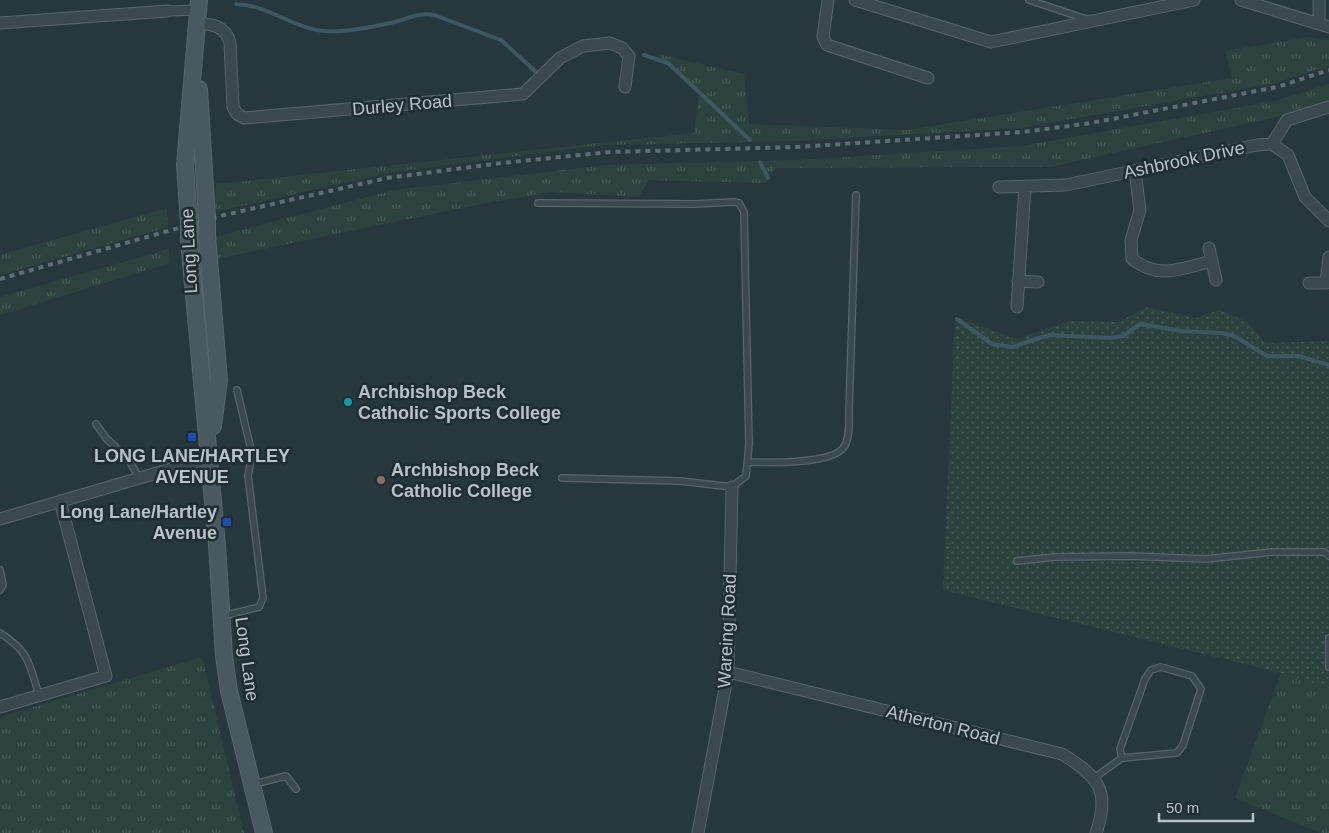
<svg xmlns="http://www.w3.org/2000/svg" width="1329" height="833" viewBox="0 0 1329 833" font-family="Arial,sans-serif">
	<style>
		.grass { fill: url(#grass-tufts) }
		.garden { fill: url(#garden-dots) }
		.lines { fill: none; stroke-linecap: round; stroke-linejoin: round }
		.stream { stroke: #3d5763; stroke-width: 4 }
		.service-casing { stroke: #59666c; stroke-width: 8 }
		.pedestrian-casing { stroke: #59666c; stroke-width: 11 }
		.minor-casing { stroke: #59666c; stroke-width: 13 }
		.secondary-casing { stroke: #59666c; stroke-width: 18 }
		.service { stroke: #3b484e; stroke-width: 5.5 }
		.pedestrian { stroke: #3b484e; stroke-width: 9 }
		.minor { stroke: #3b484e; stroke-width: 11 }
		.secondary { stroke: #4a5961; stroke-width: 16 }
		.rail { stroke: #5e6e74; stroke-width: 4; stroke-dasharray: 5 5; stroke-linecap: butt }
		.secondary-bridge-casing { stroke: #59666c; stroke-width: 18; stroke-linecap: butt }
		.secondary-bridge { stroke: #4a5961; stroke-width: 16 }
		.culture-dot { fill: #0f9aa8; stroke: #202d33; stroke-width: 2 }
		.transit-dot { fill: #1a4fb4; stroke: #202d33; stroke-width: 2 }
		.education-dot { fill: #8d6e63; stroke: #202d33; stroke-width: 2 }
		.labels { text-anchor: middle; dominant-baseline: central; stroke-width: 5; stroke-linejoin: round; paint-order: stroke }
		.street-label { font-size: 18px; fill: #b8c3c9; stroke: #202d33 }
		.poi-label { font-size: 18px; font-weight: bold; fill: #b8c3c9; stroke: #202d33; text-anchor: start }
	</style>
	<defs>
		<pattern id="grass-tufts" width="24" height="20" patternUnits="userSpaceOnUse" patternTransform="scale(1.25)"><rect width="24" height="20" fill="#2c433d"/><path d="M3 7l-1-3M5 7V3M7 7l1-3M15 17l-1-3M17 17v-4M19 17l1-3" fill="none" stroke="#485c58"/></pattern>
		<pattern id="garden-dots" width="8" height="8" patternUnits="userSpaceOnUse" patternTransform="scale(1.25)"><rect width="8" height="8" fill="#2c433d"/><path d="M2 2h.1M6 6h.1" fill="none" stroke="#485c58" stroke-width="1.8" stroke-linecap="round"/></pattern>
	</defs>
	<rect width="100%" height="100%" fill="#27373e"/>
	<path class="grass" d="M1309,37L1329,40V66L1272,84L1020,128L796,141L604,145L393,172L215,212L216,184L694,133L699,95L657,54L744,74L749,124L906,130L1232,78L1225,51Z
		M1329,84V102L1276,117L1050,167L775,168L766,183L649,180L639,197L551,192L476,205L216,259L215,237L394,190L605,165L798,160L1022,146L1275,101Z
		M167,208L168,227L0,275V255Z
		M169,249L170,263L0,315V297Z
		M202,657L244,833H0V717Z
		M1281,673L1329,688V833H1321L1235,798Z"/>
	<path class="garden" d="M1146,307L1197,318L1219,310L1248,322L1265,343L1329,341V688L1281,673L943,590L955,317L1016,339L1070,321L1119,322Z"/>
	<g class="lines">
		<path class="stream" d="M236,4C268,5 293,28 324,31C342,33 372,27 390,23C406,20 417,12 434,15L501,40L535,71
			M644,55L668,63L750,140
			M760,162L768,178
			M957,319L992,344L1012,347L1049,335L1110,338L1123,336L1140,324L1181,331L1222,333L1234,336L1267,356H1299L1329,365"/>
		<defs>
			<path id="service" d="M1029,0L1089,20
				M538,203L694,204L734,202L739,203L744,212L749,444L746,476L732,487L680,481L562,478
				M96,424L106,438L129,460L139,478
				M749,462C769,463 833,464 844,447C850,438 849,423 849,412L856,195
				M1017,561L1055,557L1130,556L1206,559L1272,552H1324L1329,556
				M0,570L3,585L0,590
				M223,616L259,607L263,598L248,476L252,454L237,390
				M0,633C30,652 29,664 39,695
				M1329,638V667
				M1094,778L1122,758L1120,749L1145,679L1151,670L1161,667L1192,676L1201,689L1183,745L1177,753L1122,758
				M254,784L286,776L296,789"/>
			<path id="pedestrian" d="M168,11L198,10"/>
			<path id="minor" d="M828,0L823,37L827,45L928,78
				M855,0L991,42L1194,0
				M1241,0L1329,27
				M0,23L168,11
				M197,23C212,24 226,26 230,43L233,107L237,114L244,118L523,94L560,58L583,46L610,43L622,48L629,56L625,87
				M1319,24V0
				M1272,144L1287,120L1329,107
				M1135,171L1140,210L1131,240L1132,259C1160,280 1180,269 1212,261
				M999,187L1066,185L1257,145L1272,144L1288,155L1305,197L1329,221
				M1209,248L1216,280
				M1018,281L1038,282
				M1309,283H1326L1329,257
				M1017,307L1025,186
				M0,519L208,458
				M728,672L1062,754C1098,776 1111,791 1096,833
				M0,707L106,676L60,501
				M698,833L728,672L732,487"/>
			<path id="secondary" d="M199,89L207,218
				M189,223L185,165L199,0
				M207,235L219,380L213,426
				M189,241L217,545L224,656L229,691L264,833"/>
		</defs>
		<use href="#service" class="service-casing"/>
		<use href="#pedestrian" class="pedestrian-casing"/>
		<use href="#minor" class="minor-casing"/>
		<use href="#secondary" class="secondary-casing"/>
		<use href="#service" class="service"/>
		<use href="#pedestrian" class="pedestrian"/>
		<use href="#minor" class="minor"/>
		<use href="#secondary" class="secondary"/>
		<path class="rail" d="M0,279L224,215L387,178L502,163L610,152L797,147L1023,132L1091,123L1277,87L1329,70"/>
		<defs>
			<path id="secondary-bridge" d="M207,218V235
				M189,223V241"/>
		</defs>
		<use href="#secondary-bridge" class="secondary-bridge-casing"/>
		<use href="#secondary-bridge" class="secondary-bridge"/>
	</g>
	<circle class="culture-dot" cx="348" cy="402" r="5"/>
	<g class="transit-dot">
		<rect x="187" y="432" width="10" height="10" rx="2.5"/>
		<rect x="222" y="517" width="10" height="10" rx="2.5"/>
	</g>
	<circle class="education-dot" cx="381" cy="480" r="5"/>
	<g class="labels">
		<g class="street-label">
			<text transform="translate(402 105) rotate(-5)">Durley Road</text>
			<text transform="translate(1184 160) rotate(-12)">Ashbrook Drive</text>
			<text transform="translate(189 251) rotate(-93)">Long Lane</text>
			<text transform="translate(727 631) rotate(-87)">Wareing Road</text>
			<text transform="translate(247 659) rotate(82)">Long Lane</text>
			<text transform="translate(943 725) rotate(14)">Atherton Road</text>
		</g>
		<g class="poi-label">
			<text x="358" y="392">Archbishop Beck<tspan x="358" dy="21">Catholic Sports College</tspan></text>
			<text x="192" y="456" text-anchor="middle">LONG LANE/HARTLEY<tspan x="192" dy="21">AVENUE</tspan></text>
			<text x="391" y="470">Archbishop Beck<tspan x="391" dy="21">Catholic College</tspan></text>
			<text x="217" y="512" text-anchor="end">Long Lane/Hartley<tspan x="217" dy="21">Avenue</tspan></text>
		</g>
	</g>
	<path d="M1159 813v8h94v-8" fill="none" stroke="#b8c3c9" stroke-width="2.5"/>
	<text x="1166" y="813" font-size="15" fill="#b8c3c9" stroke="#202d33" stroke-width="4" paint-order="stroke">50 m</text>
</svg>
